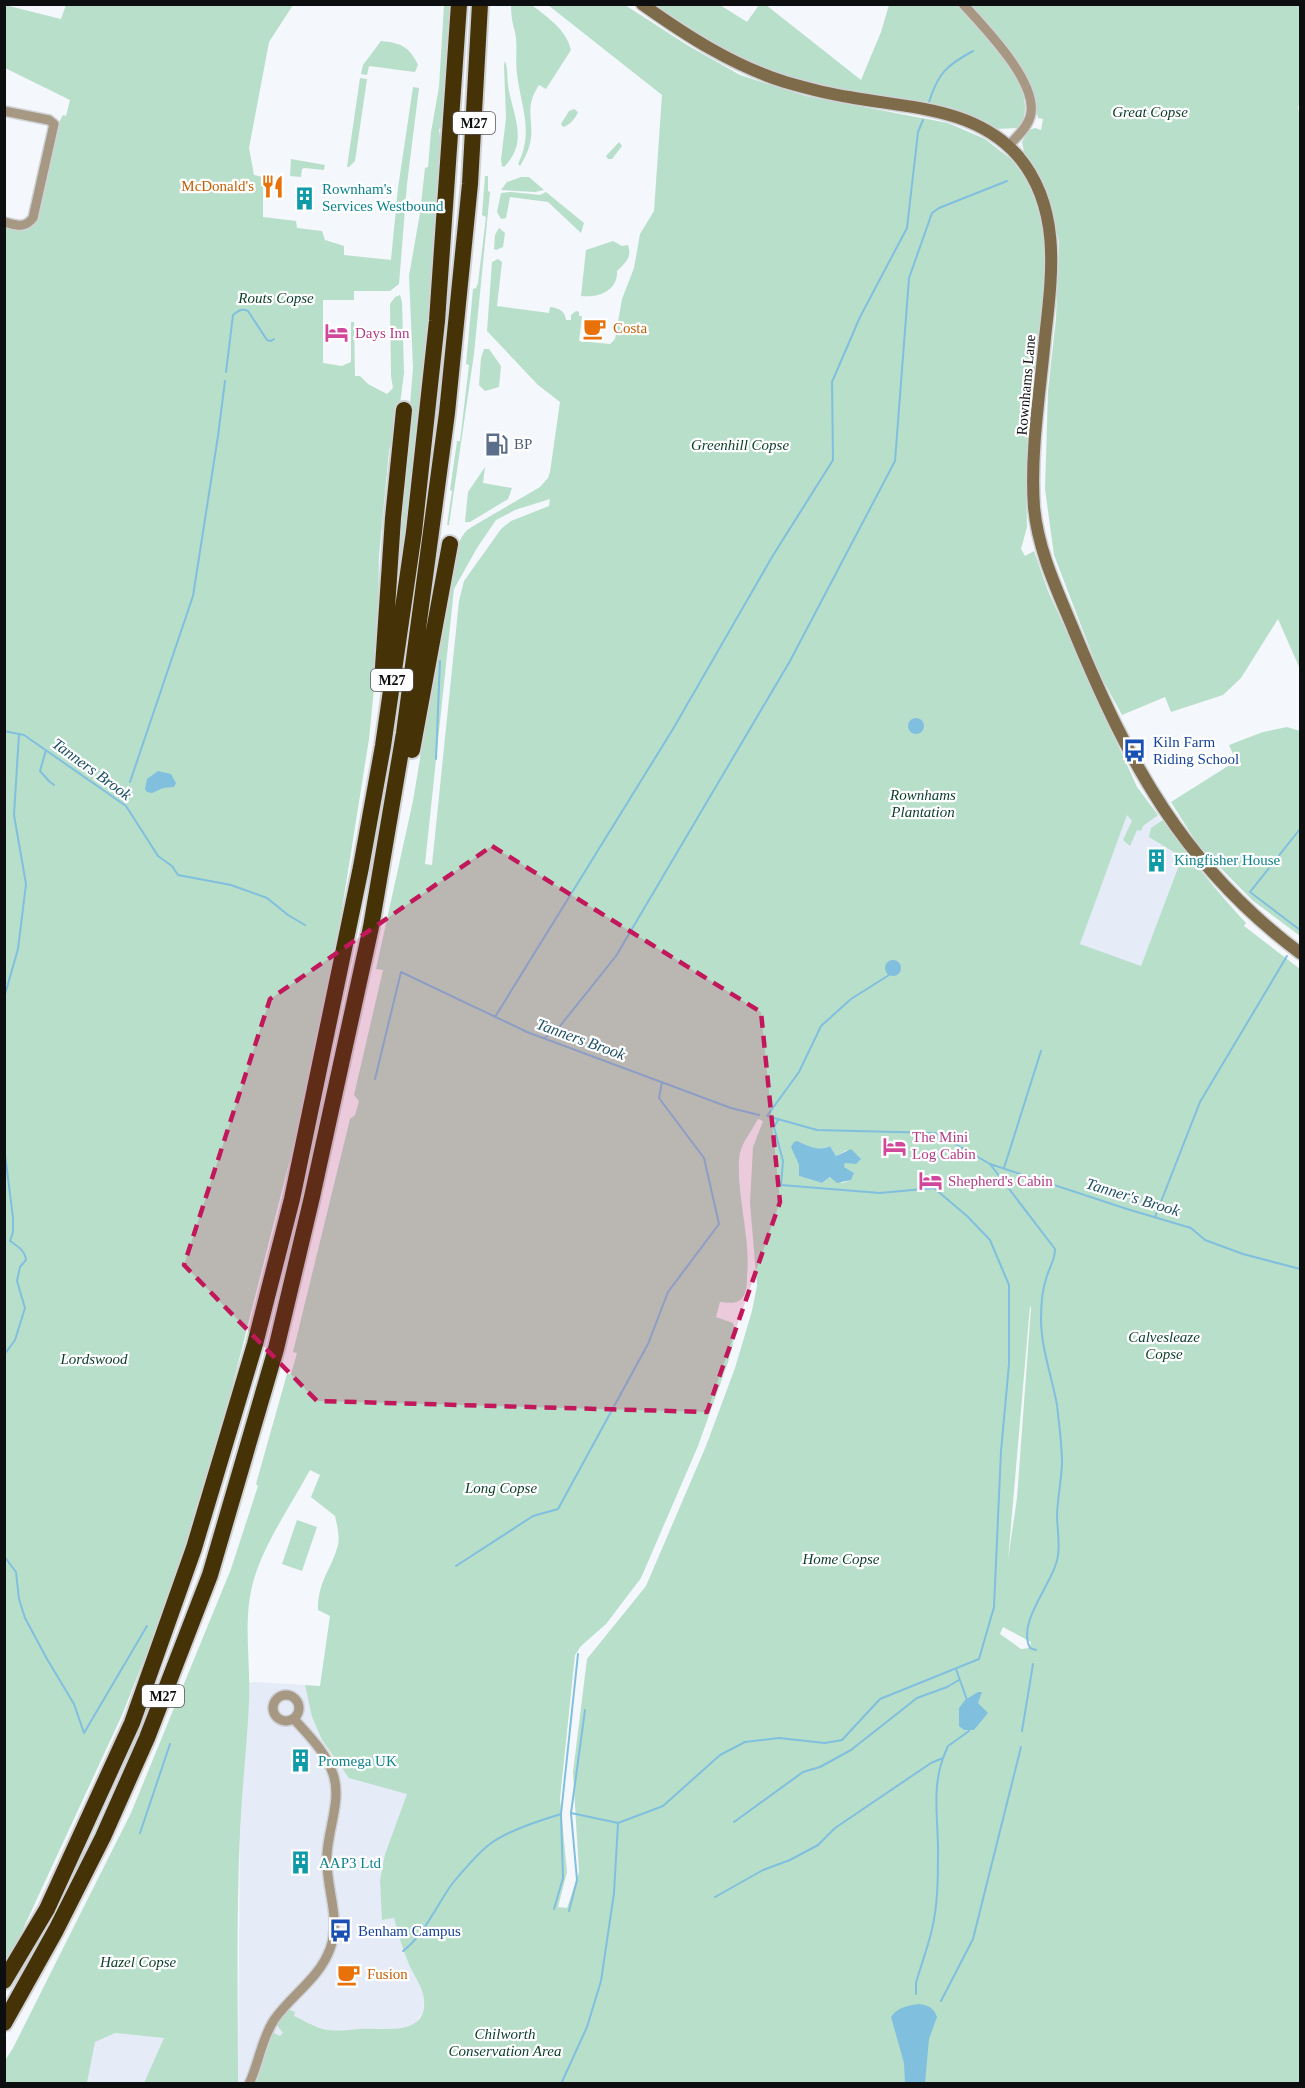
<svg xmlns="http://www.w3.org/2000/svg" width="1305" height="2088" viewBox="0 0 1305 2088" font-family="Georgia,serif">
	<style>
		.built { fill: #e5ebf7 }
		.green { fill: #b8dfca; fill-rule: evenodd }
		.water { fill: #81bfdf }
		.lines { fill: none; stroke-linecap: round; stroke-linejoin: round }
		.stream { stroke: #81bfdf; stroke-width: 2 }
		.street-casing { stroke: #cfd2d6; stroke-width: 12 }
		.secondary-casing { stroke: #cfd2d6; stroke-width: 15 }
		.highway-casing { stroke: #cfd2d6; stroke-width: 20 }
		.street { stroke: #a69882; stroke-width: 9 }
		.secondary { stroke: #7e6b4a; stroke-width: 12 }
		.highway { stroke: #463207; stroke-width: 16 }
		.marked { fill: #c2185b; fill-opacity: 0.2; stroke: #c2185b; stroke-width: 4.5; stroke-dasharray: 12 8; stroke-linejoin: round }
		.labels { text-anchor: middle; dominant-baseline: central; stroke-width: 4.5; stroke-linejoin: round; paint-order: stroke }
		.shield { fill: #fff; stroke: #565658; stroke-width: 1.5 }
		.shield-label { font-size: 14px; font-weight: bold; fill: #0d0e10 }
		.park-label { font-size: 15px; font-style: italic; fill: #093d29; stroke: #fff }
		.food-label { font-size: 15px; fill: #c56008; stroke: #fff; text-anchor: start }
		.culture-label { font-size: 15px; fill: #0d838f; stroke: #fff; text-anchor: start }
		.hotel-label { font-size: 15px; fill: #b23c85; stroke: #fff; text-anchor: start }
		.street-label { font-size: 15px; fill: #0d0e10; stroke: #fff }
		.service-label { font-size: 15px; fill: #4e5e75; stroke: #fff; text-anchor: start }
		.transit-label { font-size: 15px; fill: #164399; stroke: #fff; text-anchor: start }
		.water-label { font-size: 16px; font-style: italic; fill: #205168; stroke: #fff }
	</style>
	<rect width="100%" height="100%" fill="#f4f7fc"/>
	<path class="built" d="M1137,787L1184,851L1141,967L1080,944Z
		M256,1682L305,1685L312,1717L322,1740L335,1759L407,1794L385,1854L380,1880L383,1920L394,1918L403,1951L422,1989L424,2001L423,2011L416,2023L403,2029H360L343,2032L323,2029L294,2016L254,2083L238,2084L240,1835L249,1683Z
		M114,2033L164,2038L144,2083L87,2084L95,2041Z"/>
	<path class="green" d="M5,5L61,19L66,5H293L269,42L249,148L254,175L263,177V217L296,221L297,228L322,231L325,240L344,246V255L391,260L398,188L413,87L419,88L407,184L399,284L390,291H354V300H323V363L342,366L351,362V322H354L355,376H360L368,384L387,394L393,388L391,376L390,304L395,297L400,295L402,302L404,373L400,404L389,451L379,556L377,658L369,739L334,959L293,1147L208,1482L167,1602L122,1715L17,1942L5,1963L4,224C18,228 27,231 37,219L59,128L58,124L63,115L66,116L70,100L5,68Z
		M444,5H451L444,127L439,129L442,150L435,247L424,367L401,565L397,564L413,368L409,276L420,213L425,168L428,167L431,132L439,87Z
		M511,5H532C548,18 566,29 571,50L546,89L539,85C523,109 535,120 530,144C528,152 524,159 520,166L518,164C534,131 521,107 517,74C515,60 518,45 515,32C512,23 511,14 511,5Z
		M548,5H625L687,45L740,75L806,96L948,123L985,139L1011,159L1024,176L1037,199L1045,233L1046,275L1026,473L1027,527L1021,549L1025,556L1034,551L1048,591L1137,787L1158,815L1143,826L1141,831L1137,830L1130,846L1123,840L1132,821L1127,815L1080,944L1141,966L1182,857L1149,837L1151,828L1163,820C1189,856 1215,890 1246,923L1244,926L1300,969V2083H254L272,2032L280,2036L283,2033L276,2024L287,2009L295,2012L294,2016C303,2020 313,2026 323,2029C336,2032 347,2030 360,2029C382,2027 427,2038 424,2000C423,1986 413,1975 408,1962C402,1948 398,1933 394,1918L382,1920L380,1880L385,1854L407,1794L349,1778L322,1740L312,1717L305,1685L320,1686L330,1616L318,1610C318,1580 331,1571 338,1545C340,1536 337,1525 335,1516L311,1497L320,1475L310,1470C291,1505 265,1542 254,1579C242,1619 251,1661 249,1702C247,1745 242,1789 240,1833C236,1916 238,2000 238,2083H144L164,2038L115,2033L95,2042L87,2083H5L4,2062L13,2048L131,1813L231,1569L258,1486L256,1484L287,1374H291L297,1353L293,1352L350,1119L355,1115L359,1101L354,1095L383,970L376,969L413,801L452,567C456,554 458,536 470,528L540,487L548,478L550,472L560,402L538,385L487,331L492,262L498,259L502,262L497,306L549,313L550,307C559,308 565,311 566,320H571V315L576,311L579,312V316H582L579,341L610,344L615,339L622,299L634,268L640,234L654,211L662,95ZM550,499L549,506L511,521L501,529L464,581L459,601L432,865L425,864L454,589L477,548L496,520L515,510ZM758,1119L763,1121L753,1147L750,1203L757,1286L752,1311L735,1368L706,1446L646,1586L587,1659L573,1772L579,1872L567,1908L558,1907L567,1872L560,1799L575,1655L581,1646L606,1624L641,1578L698,1446L727,1365C731,1353 737,1335 733,1323L716,1317L720,1302C730,1303 739,1305 744,1295C747,1289 747,1282 747,1276C751,1238 737,1199 739,1160C740,1143 751,1133 758,1119ZM800,1142C809,1149 819,1151 830,1146L836,1156L847,1150L850,1162L845,1163L843,1167L851,1180L842,1183L830,1177L822,1183L799,1176V1165L796,1157ZM1030,1306L1031,1308L1017,1498L1008,1560ZM1003,1627L1031,1642L1030,1648L1021,1649L1000,1634Z
		M655,5H720L747,22L759,5H766L861,80L881,32L889,5H1300V105L1298,106L1300,120V669L1278,619L1241,678L1223,695L1171,712L1165,697L1122,715L1100,675L1054,555L1045,489L1048,391L1056,318L1059,242L1050,207L1024,152L1022,142L1029,130L1035,128L1041,130L1043,119L1038,118C1031,81 1017,63 995,33C1003,61 1039,97 1019,128L996,129L799,82L734,57L665,16Z
		M381,41C401,43 409,46 418,65L415,72L369,66L367,75L361,74L363,65Z
		M505,61C508,68 507,77 508,85C512,114 530,141 504,167L502,166L501,160L506,118L504,65Z
		M360,78L367,79L355,161L349,167H347Z
		M574,109L578,112C576,118 569,126 563,127L561,124L569,111Z
		M619,142L622,146L612,159H608L606,156Z
		M291,159L325,165L324,170L304,168L302,169L301,177L290,176Z
		M485,176H488V191L490,192L474,354L449,525H447L452,491L450,490L457,441H460L469,365L466,364L473,289L476,288L478,283L486,217L482,215Z
		M521,177H529L544,190L535,192L501,190L507,182Z
		M511,192L540,195L546,192L584,223L581,233L548,202L510,197L506,218L501,219L497,212L501,193Z
		M499,228L505,233L503,247L496,250L494,249L495,235Z
		M613,241L622,246L628,245C632,258 626,262 617,271C618,291 598,298 581,296L586,250Z
		M484,349H489L501,366L499,387L485,391L479,385L481,358Z
		M485,467L483,483L512,488L508,499L470,522H465L468,492Z
		M1287,727L1300,731V936L1252,900L1198,845L1171,802L1236,761L1229,745L1263,732Z
		M297,1520L317,1527L302,1571L282,1564Z"/>
	<path class="water" d="M908 726a8 8 0 1 1 16 0a8 8 0 1 1-16 0Z
		M158,771L171,774L176,783L174,787L163,788L152,793L147,792L145,789L147,779Z
		M885 968a8 8 0 1 1 16 0a8 8 0 1 1-16 0Z
		M797,1141C809,1146 817,1152 830,1146L836,1156L851,1149L861,1159L856,1164L845,1163L844,1167L854,1173L851,1180L837,1183L830,1177L822,1183L799,1176V1165L791,1147L794,1142Z
		M978,1692H982L978,1703L988,1713L974,1730H964L959,1726V1708L965,1700Z
		M919,2004C928,2005 934,2008 937,2017L929,2039L925,2083H905L904,2063L891,2017C896,2008 909,2005 919,2004Z"/>
	<g class="lines">
		<path class="stream" d="M929,102C938,73 947,65 973,51
			M226,372L233,315C238,311 241,308 248,311L267,340L271,341L274,339
			M4,731L24,735L126,806L158,856L172,866L178,875L231,885L267,898L288,915L305,925
			M46,750L40,771L49,781L54,785
			M436,759L440,661
			M130,782L193,596L218,436L225,381
			M1300,829L1250,892L1300,930
			M889,975L851,999L821,1026L799,1072L767,1116L817,1130L936,1133L990,1164L1127,1209L1191,1228L1205,1240L1243,1254L1300,1269
			M4,998L18,949L26,884L14,815L19,734
			M495,1017L673,729L772,557L833,460L832,382L860,317L907,228L918,132L923,120
			M544,1038L556,1031L616,956L790,661L895,461L909,278L932,213L939,208L1007,181
			M375,1079L401,972L527,1032L731,1108L759,1115
			M4,1146L13,1218V1232L10,1241C17,1246 25,1250 26,1260L20,1267L17,1281L25,1308L15,1340L4,1355
			M990,1164L1055,1249C1055,1261 1049,1267 1046,1279C1042,1291 1041,1307 1041,1319C1041,1348 1052,1377 1057,1405C1059,1424 1062,1444 1062,1464C1061,1481 1058,1497 1057,1514C1057,1528 1060,1542 1058,1555C1055,1582 1016,1621 1030,1648L1036,1650
			M1004,1168L1041,1051
			M1155,1217L1200,1102L1287,956
			M4,1556L16,1572L19,1599L25,1618L47,1659L74,1704L84,1733L147,1626
			M456,1566L533,1516L558,1509L648,1344L668,1292L719,1224L704,1158L659,1098L662,1082
			M956,1669L967,1700
			M1022,1731L1033,1664
			M571,1813L618,1823L663,1806L720,1755L745,1742L779,1738L825,1743L842,1740L880,1699L979,1659L994,1607L1001,1451L1009,1364V1285L990,1240L967,1216L934,1188L880,1193L781,1185L783,1161L774,1127L778,1120
			M734,1822L803,1772L820,1767L851,1750L917,1698L947,1687L959,1680
			M140,1833L170,1744
			M715,1897L763,1870L790,1860L818,1845L835,1828L931,1763L943,1758L948,1746L969,1731
			M554,1909L563,1878L561,1814L578,1654
			M569,1911L577,1880L571,1813L585,1710
			M403,1951C425,1934 436,1906 452,1884C460,1874 480,1851 490,1844C509,1830 539,1821 561,1814
			M916,1994V1983C921,1965 928,1947 932,1929C938,1905 938,1875 938,1850C938,1819 932,1788 943,1758
			M941,2001L973,1939L1021,1747
			M561,2084L587,2027L601,1981L614,1893L618,1823"/>
		<defs>
			<path id="street" d="M963,4C984,27 1041,85 1030,117C1027,128 1016,138 1008,146
				M4,111L49,120L54,124L33,218C24,229 17,225 4,222
				M273 1708a13 13 0 1 1 26 0a13 13 0 1 1-26 0Z
				M249,2084C259,2063 261,2040 274,2020C291,1995 319,1979 330,1949C342,1918 325,1888 327,1855C328,1829 342,1799 333,1774C326,1752 309,1736 294,1719"/>
			<path id="secondary" d="M642,4C687,36 732,65 785,82C806,88 827,94 849,97C908,108 975,107 1018,156C1062,208 1052,275 1045,338C1040,392 1030,453 1034,507C1038,551 1058,592 1074,631C1129,764 1183,865 1300,953"/>
			<path id="highway" d="M382,682L393,518L404,410
				M412,750L450,544
				M4,1981L47,1909L132,1723L194,1548L255,1344L292,1199L361,867L383,746L414,532L437,321L459,4
				M4,2023L56,1930L103,1837L147,1738L210,1575L276,1349L312,1197L371,927L404,733L447,413L470,184L480,4"/>
		</defs>
		<use href="#street" class="street-casing"/>
		<use href="#secondary" class="secondary-casing"/>
		<use href="#highway" class="highway-casing"/>
		<use href="#street" class="street"/>
		<use href="#secondary" class="secondary"/>
		<use href="#highway" class="highway"/>
	</g>
	<path class="marked" d="M492,846L761,1012L780,1202L707,1412L317,1401L184,1265L270,999Z"/>
	<defs>
		<symbol id="restaurant-bare" viewBox="-9 -9 18 18"><path d="M-5-6h1v4h1v-4h1v4h1v-4h1v5L-1.5 .5V6h-2V.5L-5-1ZM5-6V6H3V1.5H1.5Q1.5-4 5-6Z" fill="#e8710a" stroke="#fff" stroke-width="2.5" paint-order="stroke"/></symbol>
		<symbol id="building-bare" viewBox="-9 -9 18 18"><path d="M-4-6H4V6H1V3H-1V6H-4ZM-2.5-4.3h1.7v1.8h-1.7ZM.8-4.3h1.7v1.8H.8ZM-2.5-1h1.7V.8h-1.7ZM.8-1h1.7V.8H.8Z" fill="#0f9aa8" stroke="#fff" stroke-width="2.5" paint-order="stroke"/></symbol>
		<symbol id="cafe-bare" viewBox="-9 -9 18 18"><path d="M-5.5-4.5H6V0H3Q3 3.5 0 3.5H-2.5Q-5.5 3.5-5.5 0ZM3-3.2v2h1.7v-2ZM-6 4.5H4V6H-6Z" fill="#e8710a" stroke="#fff" stroke-width="2.5" paint-order="stroke"/></symbol>
		<symbol id="hotel-bare" viewBox="-9 -9 18 18"><path d="M-6-4.5h1.5V1H6V5H4.5V3h-9V5H-6ZM-4 0a1.8 1.8 0 1 1 3.6 0ZM.5 0V-2.5h3Q6-2.5 6 0Z" fill="#d1479c" stroke="#fff" stroke-width="2.5" paint-order="stroke"/></symbol>
		<symbol id="fuel-bare" viewBox="-9 -9 18 18"><path d="M-5.5-6h7V0h2V4h1.3V-2.5L3-4.5l.8-.8L6-3V5H2.5V1h-1V6h-7ZM-4.2-4.7v3.2H.2V-4.7Z" fill="#5c6f8a" stroke="#fff" stroke-width="2.5" paint-order="stroke"/></symbol>
		<symbol id="bus-bare" viewBox="-9 -9 18 18"><path d="M-5-6H5V4H4V6H2V4H-2V6H-4V4H-5ZM-3.5-4V0h7V-4ZM-3.5 1.2v1.5H-2V1.2ZM2 1.2v1.5H3.5V1.2Z" fill="#1a4fb4" stroke="#fff" stroke-width="2.5" paint-order="stroke"/></symbol>
	</defs>
	<g fill-rule="evenodd">
		<use href="#restaurant-bare" x="256" y="170" width="33" height="33"/>
		<use href="#building-bare" x="288" y="182" width="33" height="33"/>
		<use href="#cafe-bare" x="578" y="312" width="33" height="33"/>
		<use href="#hotel-bare" x="320" y="316" width="33" height="33"/>
		<use href="#fuel-bare" x="480" y="428" width="33" height="33"/>
		<use href="#bus-bare" x="1118" y="734" width="33" height="33"/>
		<use href="#building-bare" x="1140" y="844" width="33" height="33"/>
		<use href="#hotel-bare" x="878" y="1130" width="33" height="33"/>
		<use href="#hotel-bare" x="914" y="1164" width="33" height="33"/>
		<use href="#building-bare" x="284" y="1744" width="33" height="33"/>
		<use href="#building-bare" x="284" y="1846" width="33" height="33"/>
		<use href="#bus-bare" x="324" y="1914" width="33" height="33"/>
		<use href="#cafe-bare" x="332" y="1958" width="33" height="33"/>
	</g>
	<g class="labels">
		<g class="shield">
			<rect x="453" y="112" width="42" height="22" rx="4.5"/>
			<rect x="371" y="669" width="42" height="22" rx="4.5"/>
			<rect x="142" y="1685" width="42" height="22" rx="4.5"/>
		</g>
		<g class="shield-label">
			<text x="474" y="123">M27</text>
			<text x="392" y="680">M27</text>
			<text x="163" y="1696">M27</text>
		</g>
		<g class="park-label">
			<text x="1150" y="112">Great Copse</text>
			<text x="276" y="298">Routs Copse</text>
			<text x="740" y="445">Greenhill Copse</text>
			<text x="923" y="795">Rownhams<tspan x="923" dy="17">Plantation</tspan></text>
			<text x="1164" y="1337">Calvesleaze<tspan x="1164" dy="17">Copse</tspan></text>
			<text x="94" y="1359">Lordswood</text>
			<text x="501" y="1488">Long Copse</text>
			<text x="841" y="1559">Home Copse</text>
			<text x="138" y="1962">Hazel Copse</text>
			<text x="505" y="2034">Chilworth<tspan x="505" dy="17">Conservation Area</tspan></text>
		</g>
		<g class="food-label">
			<text x="254" y="186" text-anchor="end">McDonald's</text>
			<text x="613" y="328">Costa</text>
			<text x="367" y="1974">Fusion</text>
		</g>
		<g class="culture-label">
			<text x="322" y="189">Rownham's<tspan x="322" dy="17">Services Westbound</tspan></text>
			<text x="1174" y="860">Kingfisher House</text>
			<text x="318" y="1761">Promega UK</text>
			<text x="319" y="1863">AAP3 Ltd</text>
		</g>
		<g class="hotel-label">
			<text x="355" y="333">Days Inn</text>
			<text x="912" y="1137">The Mini<tspan x="912" dy="17">Log Cabin</tspan></text>
			<text x="948" y="1181">Shepherd's Cabin</text>
		</g>
		<g class="street-label">
			<text transform="translate(1026 385) rotate(-85)">Rownhams Lane</text>
		</g>
		<g class="service-label">
			<text x="514" y="444">BP</text>
		</g>
		<g class="transit-label">
			<text x="1153" y="742">Kiln Farm<tspan x="1153" dy="17">Riding School</tspan></text>
			<text x="358" y="1931">Benham Campus</text>
		</g>
		<g class="water-label">
			<text transform="translate(92 769) rotate(36)">Tanners Brook</text>
			<text transform="translate(581 1039) rotate(20)">Tanners Brook</text>
			<text transform="translate(1133 1197) rotate(17)">Tanner's Brook</text>
		</g>
	</g>
	<rect width="1305" height="2088" fill="none" stroke="#0d0e10" stroke-width="12"/>
</svg>
